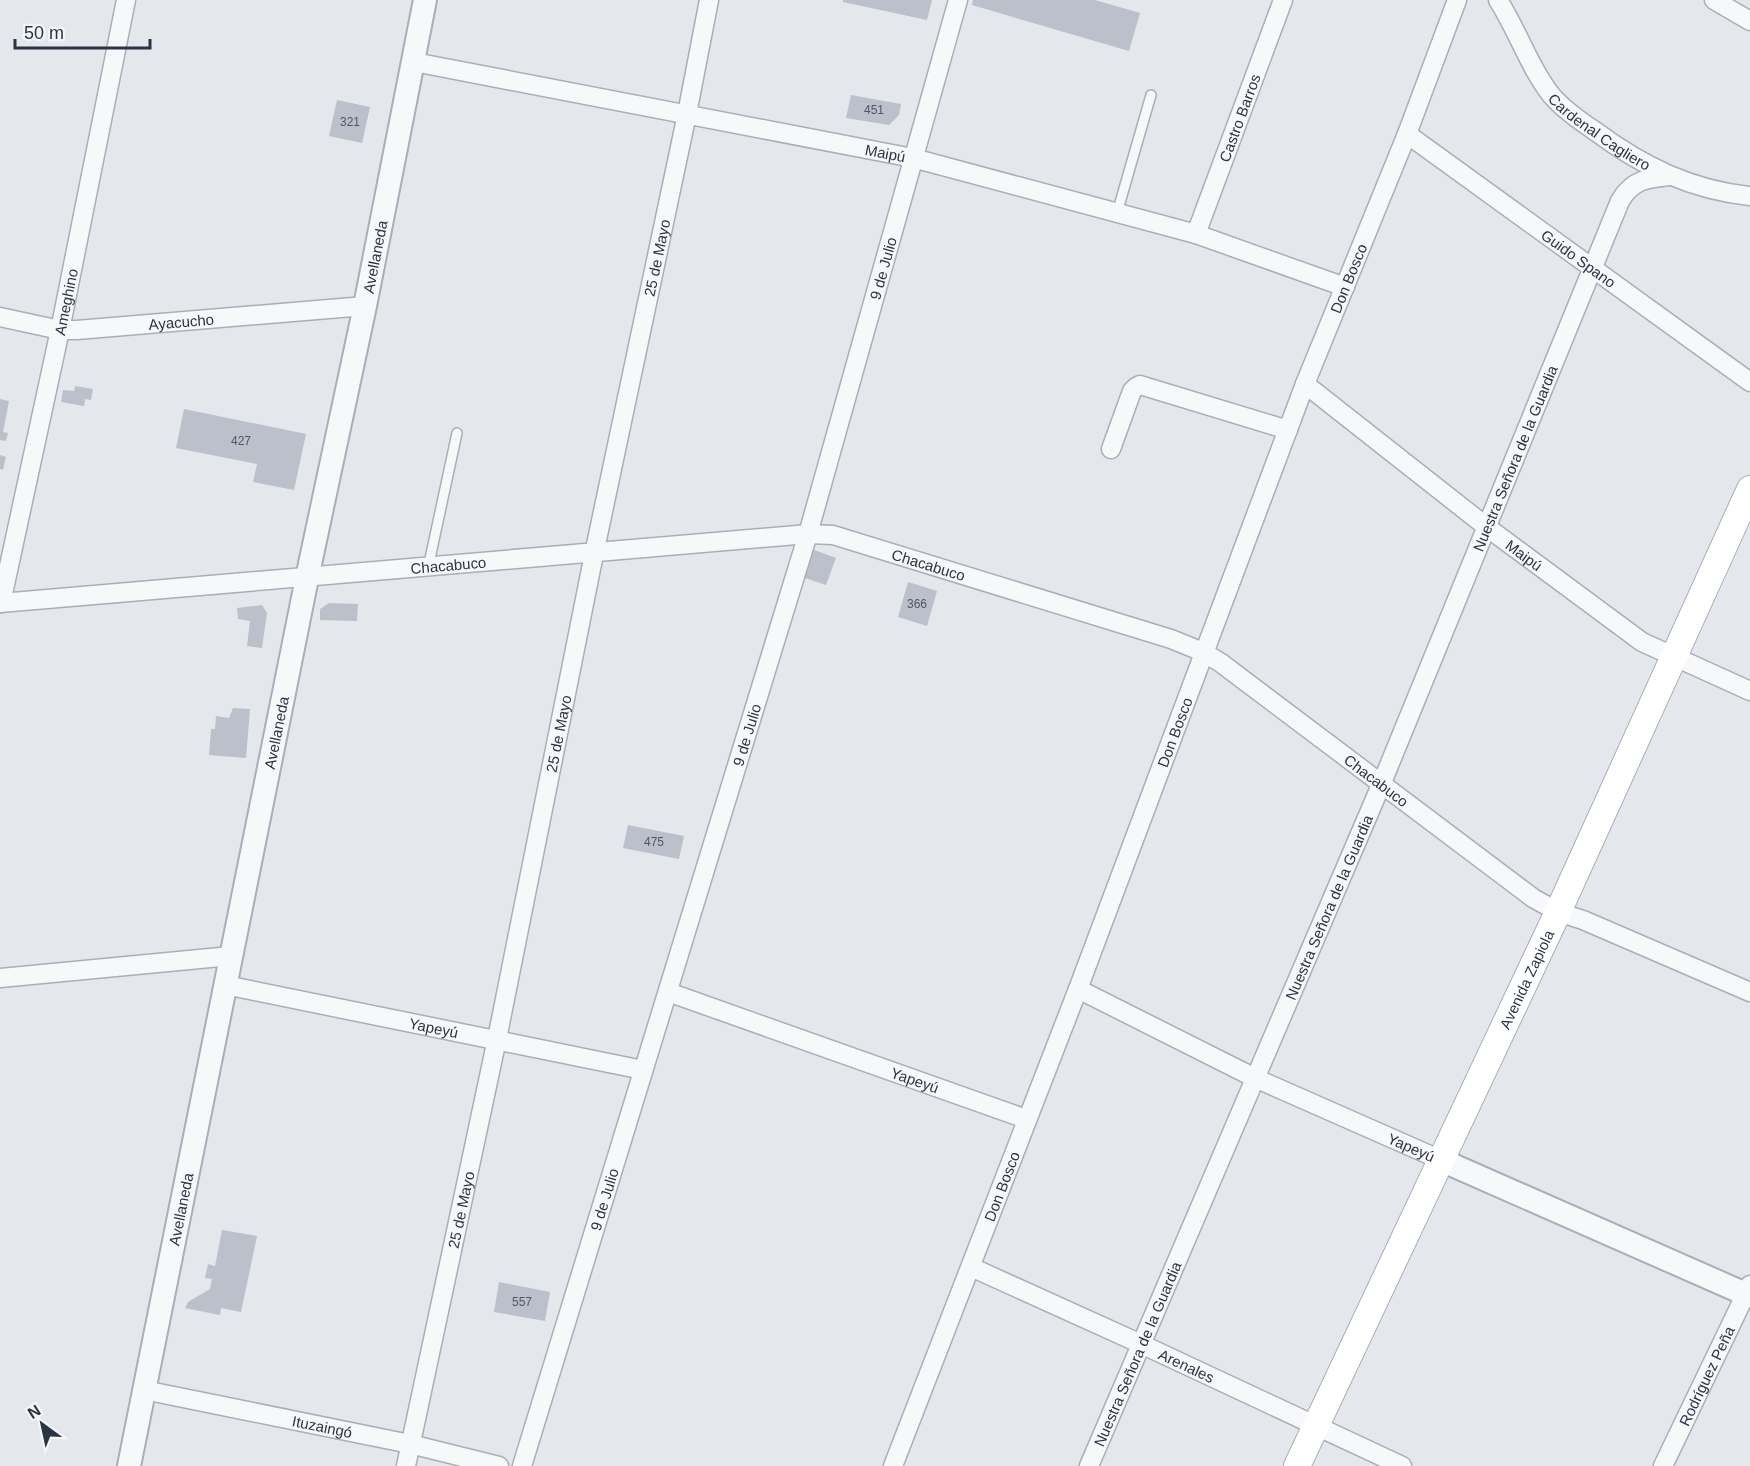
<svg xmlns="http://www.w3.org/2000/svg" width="1750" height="1466" viewBox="0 0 1750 1466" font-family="Helvetica,sans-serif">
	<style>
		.building { fill: #bbc0ca }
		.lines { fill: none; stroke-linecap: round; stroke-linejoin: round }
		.service-casing { stroke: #a9aeb7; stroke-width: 12 }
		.minor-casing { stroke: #a9aeb7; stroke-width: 21 }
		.tertiary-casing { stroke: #a9aeb7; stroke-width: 26 }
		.secondary-casing { stroke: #a9aeb7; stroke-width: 28 }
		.service { stroke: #f7f8fa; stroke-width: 9 }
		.minor { stroke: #f7f8fa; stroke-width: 18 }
		.tertiary { stroke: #f7f8fa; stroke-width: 22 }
		.secondary { stroke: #fff; stroke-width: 26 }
		.labels { text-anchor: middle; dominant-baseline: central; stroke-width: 5; stroke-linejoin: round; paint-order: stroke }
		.number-label { font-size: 12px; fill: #4f5766 }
		.street-label { font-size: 15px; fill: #2b3445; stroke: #f4f6f9 }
	</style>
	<rect width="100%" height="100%" fill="#e4e7ec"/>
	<path class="building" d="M843,0H932L927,20L843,2Z
		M973,0H1095L1140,13L1129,51L972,5Z
		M851,95L901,104L899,115L889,125L846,118Z
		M337,100L370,107L362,143L329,136Z
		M75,386L93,389L91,400L85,399L84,406L61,402L63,390L74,391Z
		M0,399L9,401L3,432L8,433L6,441L0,440Z
		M184,409L306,434L294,490L253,482L257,464L176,448Z
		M0,455L6,457L3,470L0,469Z
		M812,549L836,558L826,585L802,577Z
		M908,582L937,591L927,626L898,617Z
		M329,603L358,604L357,621L320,620V609Z
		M262,605L267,613L262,648L247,646L250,621L238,619L237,608Z
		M233,708L250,709L246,758L209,755L211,729H215L216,716L229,718Z
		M628,825L684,836L679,859L623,848Z
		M222,1230L257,1236L241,1312L221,1308L220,1315L185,1308L188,1302L210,1289L212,1279L205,1278L208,1264L215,1266Z
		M499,1282L550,1292L545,1321L494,1312Z"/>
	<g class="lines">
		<defs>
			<path id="service" d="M1117,213L1151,95
				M428,568L457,433"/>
			<g id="minor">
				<path id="s1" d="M1498,0C1518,31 1529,67 1552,96C1564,110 1580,121 1595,131C1642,166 1691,190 1750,196"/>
				<path d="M1714,0L1750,21"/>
				<path id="s2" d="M414,62L913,158L1196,234L1345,287"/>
				<path id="s3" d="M1407,134L1750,382"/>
				<path id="s4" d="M1196,234L1283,0"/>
				<path id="s5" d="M0,317L60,330H77L365,306"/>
				<path id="s6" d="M1305,384L1488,528L1642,642L1750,691"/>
				<path d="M1111,449L1132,391L1136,387L1140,385L1288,430"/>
				<path id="s7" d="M0,603L808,534L833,535L1171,639L1203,652L1221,663L1533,898L1558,912L1583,920L1750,992"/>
				<path id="s8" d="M1,603L60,330L126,0"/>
				<path d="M0,978L231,956"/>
				<path id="s9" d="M225,985L643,1070"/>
				<path id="s10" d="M1078,989L1255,1078L1441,1160"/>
				<path id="s11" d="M668,992L1026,1119"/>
				<path id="s12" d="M971,1267L1141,1344L1402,1466"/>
				<path id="s13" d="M144,1390L410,1444L499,1466"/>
				<path id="s14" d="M406,1466L497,1039L594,554L687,114L709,0"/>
				<path id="s15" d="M522,1466L808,534L958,0"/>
				<path id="s16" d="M893,1466L1078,989L1305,384L1407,134L1457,0"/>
				<path id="s17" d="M1089,1466L1381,785L1620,201C1632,180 1647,178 1670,176"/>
				<path id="s18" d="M1663,1466L1750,1285"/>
			</g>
			<g id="tertiary">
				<path d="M1441,1160L1750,1296"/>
				<path id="s19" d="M129,1466L307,578L365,306L425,0"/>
			</g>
			<g id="secondary">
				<path id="s20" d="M1297,1466L1558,912L1750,489"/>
			</g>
		</defs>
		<use href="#service" class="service-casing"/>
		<use href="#minor" class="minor-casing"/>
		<use href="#tertiary" class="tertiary-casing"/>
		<use href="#secondary" class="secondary-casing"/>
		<use href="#service" class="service"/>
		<use href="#minor" class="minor"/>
		<use href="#tertiary" class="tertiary"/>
		<use href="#secondary" class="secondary"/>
	</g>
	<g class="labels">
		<g class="number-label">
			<text x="874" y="110">451</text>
			<text x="350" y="122">321</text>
			<text x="241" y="441">427</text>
			<text x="917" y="604">366</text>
			<text x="654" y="842">475</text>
			<text x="522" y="1302">557</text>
		</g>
		<g class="street-label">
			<text stroke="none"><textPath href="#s4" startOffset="124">Castro Barros</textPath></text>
			<text stroke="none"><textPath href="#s1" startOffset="170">Cardenal Cagliero</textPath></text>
			<text stroke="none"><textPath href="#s2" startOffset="480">Maipú</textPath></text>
			<text stroke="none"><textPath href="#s19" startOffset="1234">Avellaneda</textPath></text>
			<text stroke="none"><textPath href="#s14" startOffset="1234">25 de Mayo</textPath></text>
			<text stroke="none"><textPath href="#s3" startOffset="212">Guido Spano</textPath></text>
			<text stroke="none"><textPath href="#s15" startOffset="1251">9 de Julio</textPath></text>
			<text stroke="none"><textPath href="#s16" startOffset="1272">Don Bosco</textPath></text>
			<text stroke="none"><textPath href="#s8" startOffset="308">Ameghino</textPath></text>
			<text stroke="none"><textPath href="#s5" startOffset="183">Ayacucho</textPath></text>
			<text stroke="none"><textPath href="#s17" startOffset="1094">Nuestra Señora de la Guardia</textPath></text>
			<text stroke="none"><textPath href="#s6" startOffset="278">Maipú</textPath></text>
			<text stroke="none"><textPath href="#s7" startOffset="936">Chacabuco</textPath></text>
			<text stroke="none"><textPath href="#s7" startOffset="450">Chacabuco</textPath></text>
			<text stroke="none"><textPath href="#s16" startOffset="786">Don Bosco</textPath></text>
			<text stroke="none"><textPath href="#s19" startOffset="748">Avellaneda</textPath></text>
			<text stroke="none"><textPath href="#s14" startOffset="748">25 de Mayo</textPath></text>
			<text stroke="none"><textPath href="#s15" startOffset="765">9 de Julio</textPath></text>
			<text stroke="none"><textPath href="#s7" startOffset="1440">Chacabuco</textPath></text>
			<text stroke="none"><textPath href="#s17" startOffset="608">Nuestra Señora de la Guardia</textPath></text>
			<text stroke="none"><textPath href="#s20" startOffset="538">Avenida Zapiola</textPath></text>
			<text stroke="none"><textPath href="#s9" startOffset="213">Yapeyú</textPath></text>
			<text stroke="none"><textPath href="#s11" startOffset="262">Yapeyú</textPath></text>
			<text stroke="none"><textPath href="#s10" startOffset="369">Yapeyú</textPath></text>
			<text stroke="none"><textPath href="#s16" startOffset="300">Don Bosco</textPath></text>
			<text stroke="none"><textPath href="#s15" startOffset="279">9 de Julio</textPath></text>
			<text stroke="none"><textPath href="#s19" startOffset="262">Avellaneda</textPath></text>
			<text stroke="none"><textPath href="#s14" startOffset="262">25 de Mayo</textPath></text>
			<text stroke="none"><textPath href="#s17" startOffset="122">Nuestra Señora de la Guardia</textPath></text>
			<text stroke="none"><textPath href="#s12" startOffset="237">Arenales</textPath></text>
			<text stroke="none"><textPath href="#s18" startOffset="100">Rodríguez Peña</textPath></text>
			<text stroke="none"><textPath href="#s13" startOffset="182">Ituzaingó</textPath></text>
		</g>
	</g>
	<g transform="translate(42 1424) rotate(327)" stroke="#f4f6f9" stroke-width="4.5" paint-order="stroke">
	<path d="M0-4.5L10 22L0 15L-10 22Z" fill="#2b3445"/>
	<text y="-9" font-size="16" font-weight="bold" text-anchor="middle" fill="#2b3445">N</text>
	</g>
	<path d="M15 39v9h135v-9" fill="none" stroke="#2b3445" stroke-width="3"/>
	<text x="24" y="39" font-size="18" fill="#2b3445" stroke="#f4f6f9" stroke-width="4.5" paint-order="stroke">50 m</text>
</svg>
